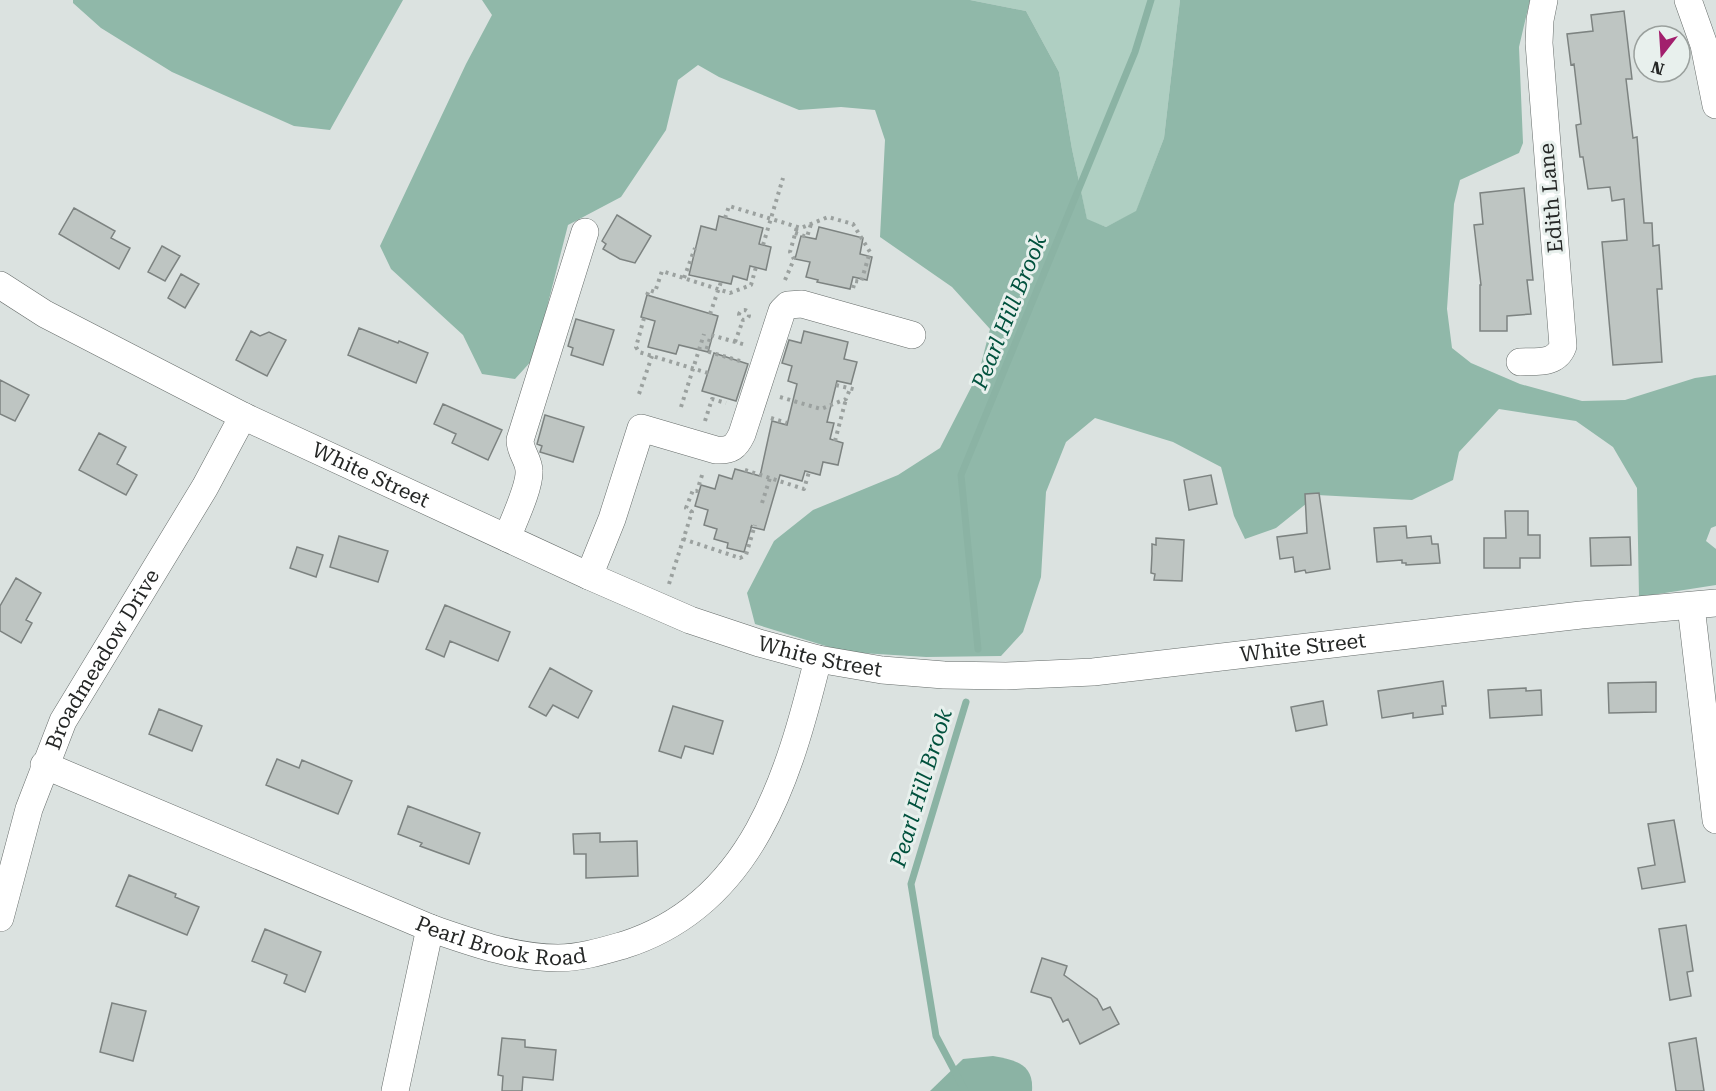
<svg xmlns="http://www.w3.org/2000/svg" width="1716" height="1091" viewBox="0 0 1716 1091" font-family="'Roboto Serif',serif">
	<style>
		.green { fill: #afcfc2 }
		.forest { fill: #90b8a9 }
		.water { fill: #8bb3a4 }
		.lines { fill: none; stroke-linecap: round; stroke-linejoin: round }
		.stream { stroke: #8bb3a4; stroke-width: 7 }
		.building { fill: #bec5c2; stroke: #7d8381; stroke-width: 1.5 }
		.minor-casing { stroke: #666c6a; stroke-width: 28 }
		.path { stroke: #9ba19f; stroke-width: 4; stroke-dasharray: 3 4.5; stroke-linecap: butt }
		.minor { stroke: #fff; stroke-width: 27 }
		.labels { text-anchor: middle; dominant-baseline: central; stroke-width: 6; stroke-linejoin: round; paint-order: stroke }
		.street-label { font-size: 21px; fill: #252726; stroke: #e8f0ed }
		.water-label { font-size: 22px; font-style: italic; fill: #00513d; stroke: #e8f0ed }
	</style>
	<rect width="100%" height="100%" fill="#dbe2e0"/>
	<path class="green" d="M970,0H1180L1164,138L1136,212L1106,227L1087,220L1072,149L1059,72L1026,11Z"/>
	<path class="forest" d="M73,0H403L330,130L294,126L172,72L101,28L73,3Z
		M482,0H970L1026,11L1059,72L1072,149L1087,219L1106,227L1136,211L1164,138L1180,0H1530L1519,47L1523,143L1519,153L1460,180L1454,204L1447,309L1452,348L1471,363L1520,384L1582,401L1625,400L1695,378L1716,375V526L1711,528L1706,541L1716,549V585L1639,597L1637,488L1613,447L1576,421L1499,409L1459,452L1453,480L1412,500L1317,495L1276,528L1245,539L1234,516L1221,467L1173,442L1095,418L1066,442L1046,492L1041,577L1023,632L1001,656L926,657L845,652L755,624L747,593L774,541L813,510L898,475L940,448L979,372L990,329L952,287L880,237L885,140L875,110L841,107L799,110L719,77L698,65L678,80L666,130L621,197L568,225L534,358L515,379L482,374L463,335L391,269L380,246L466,64L492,15Z"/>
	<path class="water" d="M993,1056C1016,1060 1034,1064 1032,1091H930L963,1059Z"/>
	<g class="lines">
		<path class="stream" d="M978,649L961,475L1135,52L1151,0
			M965,1091L936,1036L911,884L966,702"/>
	</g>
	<path class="building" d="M1624,11L1632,79H1626L1633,138L1637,137L1644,223H1652L1653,246L1659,245L1662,289H1657L1662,362L1613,365L1602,242L1627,240L1624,199L1612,201L1610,187L1588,189L1583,157H1580L1576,125L1581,124L1574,64L1571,65L1567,34L1593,31L1591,15Z
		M1524,188L1533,280H1527L1531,314L1507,316V331H1480V285H1481L1474,225L1483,224L1480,193Z
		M74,208L115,231L111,238L130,248L119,269L59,234Z
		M617,215L651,236L635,263L620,259L603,249L606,244L602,241Z
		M719,216L763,228L759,244L771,247L766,270L750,266L747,280L733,276L731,284L689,275L701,226L716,230Z
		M819,227L863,238L860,254L872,257L867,280L853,277L850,289L817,282L818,280L806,277L810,262L795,259L801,236L816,239Z
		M162,246L180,256L165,281L148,272Z
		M181,274L199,284L185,308L168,298Z
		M647,295L718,316L708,352L679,345L676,354L648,347L655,321L641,317Z
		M576,319L614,330L603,365L571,355L573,348L568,346Z
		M359,328L398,343L399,341L428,353L416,383L348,355Z
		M251,331L260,336L269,332L286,340L267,376L236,360Z
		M804,331L848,342L844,359L857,362L851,384L837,381L827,422L834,423L830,439L843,443L838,465L823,462L820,475L805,471L802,481L780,475L764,530L751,527L752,525L744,552L727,548L728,543L714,539L717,529L704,525L708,510L695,506L701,485L715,489L719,475L732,479L735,469L760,476L772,421L787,425L797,384L788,381L792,366L782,363L789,340L801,343Z
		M714,353L748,364L736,401L702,391Z
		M0,380L29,395L15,421L0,414Z
		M443,404L502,430L488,460L452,443L456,434L434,424Z
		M545,415L584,427L573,462L540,452L542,446L537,444Z
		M99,433L126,447L117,464L137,475L126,495L79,470Z
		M1211,475L1217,504L1189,510L1184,480Z
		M1319,493L1330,569L1306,573L1305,570L1295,572L1293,557L1280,559L1277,537L1307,533L1305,494Z
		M1505,511H1528V535H1540V558H1520V568H1484V538H1506Z
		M1406,526L1407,538L1431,536L1432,544H1438L1440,563L1406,565V563H1402V560L1377,562L1374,528Z
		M339,536L388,551L378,582L330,567Z
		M1630,537L1631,565L1591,566L1590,538Z
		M1156,538L1184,540L1182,581L1154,580L1155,574L1151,573L1152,554V544L1156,545Z
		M297,547L323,555L316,577L290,568Z
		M16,578L41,593L26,620L32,623L21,643L0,631V606Z
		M445,605L510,632L498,661L450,641L444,657L426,649Z
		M550,668L592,691L578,718L553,705L546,716L529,707Z
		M1443,681L1446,706H1442L1443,714L1413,718V713L1382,718L1378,691Z
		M1656,682V712L1609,713L1608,683Z
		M1526,688V691L1541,690L1542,715L1490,718L1488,690Z
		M1323,701L1327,725L1296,731L1291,707Z
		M673,706L723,721L713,754L685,746L681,758L659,751Z
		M159,709L202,726L192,751L149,734Z
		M277,759L299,768L302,760L352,781L338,814L266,785Z
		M408,806L480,833L469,864L420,846L422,843L398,834Z
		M1674,820L1685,882L1642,889L1638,868L1655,865L1648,824Z
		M600,833V842L637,841L638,876L586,878V854H574L573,834Z
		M129,875L176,894L175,897L199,907L187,935L116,906Z
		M1686,925L1693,971L1687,972L1691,996L1670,1000L1659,929Z
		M265,929L321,952L305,992L284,983L287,975L252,961Z
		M1042,958L1067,966L1064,975L1097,999L1103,1010L1110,1007L1119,1024L1080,1044L1068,1019L1063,1022L1051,998L1031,992Z
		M112,1003L146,1011L133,1061L100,1052Z
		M502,1038L525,1040V1047L556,1050L553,1080L523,1077L522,1091H502L503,1076L498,1075Z
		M1696,1038L1704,1091H1676L1669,1043Z"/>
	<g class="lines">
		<defs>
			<g id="minor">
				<path d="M1688,0L1704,45L1716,105"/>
				<path id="s1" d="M0,285L45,314L243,416L589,576L690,620L759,643L818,659L882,670L944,675L1006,676L1093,672L1581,615L1716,603"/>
				<path d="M1520,362C1536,361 1556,365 1563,346L1539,43L1540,20L1544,0"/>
				<path d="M507,538C513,522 530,487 529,471C529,460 520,452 520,440L585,232"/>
				<path d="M589,576L612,519L641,428L716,450C731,451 736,447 742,434L780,317L782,311L788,305L802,304L912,335"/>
				<path d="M1691,606L1716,820"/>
				<path id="s2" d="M44,765L430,928C471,942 514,958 558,958C580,958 603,951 624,945C753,904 789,776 818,659"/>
				<path id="s3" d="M0,918L29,809L63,721L205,487L243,416"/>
				<path d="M395,1091L430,928"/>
			</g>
		</defs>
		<use href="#minor" class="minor-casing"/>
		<path class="path" d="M725,218L729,206L801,228L828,217L853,224L870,252L861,282L855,281L852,292
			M795,233L807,237L811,224
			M763,245L783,178
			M684,278L695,248
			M785,280L794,259L790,252L797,227
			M647,295L649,290L655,292L662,271L730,293L751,285L756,267
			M739 315a5 5 0 1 1 10 0a5 5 0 1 1-10 0Z
			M710,314L721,282
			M644,318L636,347L639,352L708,373
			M735,342L743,320
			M740,361L706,351L711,335L746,345
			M836,385L857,390
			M639,394L652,356
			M780,397L821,409L846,399L850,389
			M681,407L704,334
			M771,418L787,423
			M705,421L712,399L726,403
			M835,441L846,399
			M745,470L804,489L809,472
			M762,503L770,478
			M683,539L740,558L746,555L755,525
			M669,584L692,512L686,508L693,490L697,491L703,472"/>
		<use href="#minor" class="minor"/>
	</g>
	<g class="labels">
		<g class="street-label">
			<text transform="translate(1551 198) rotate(-95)">Edith Lane</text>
			<text stroke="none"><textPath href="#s1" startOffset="417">White Street</textPath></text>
			<text stroke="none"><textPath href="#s1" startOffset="1389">White Street</textPath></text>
			<text stroke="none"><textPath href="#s1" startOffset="903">White Street</textPath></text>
			<text stroke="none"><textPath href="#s3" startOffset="280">Broadmeadow Drive</textPath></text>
			<text stroke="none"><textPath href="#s2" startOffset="492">Pearl Brook Road</textPath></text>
		</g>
		<g class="water-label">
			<text transform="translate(1009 312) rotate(-68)">Pearl Hill Brook</text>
			<text transform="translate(921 788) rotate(-73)">Pearl Hill Brook</text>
		</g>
	</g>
	<g transform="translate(1662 54) rotate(197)"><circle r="28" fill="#e8f0ed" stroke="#9aa09d" stroke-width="1.5"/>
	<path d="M0-4.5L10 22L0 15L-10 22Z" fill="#a21f6d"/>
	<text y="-9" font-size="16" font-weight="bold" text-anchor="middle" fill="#252726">N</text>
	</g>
</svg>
